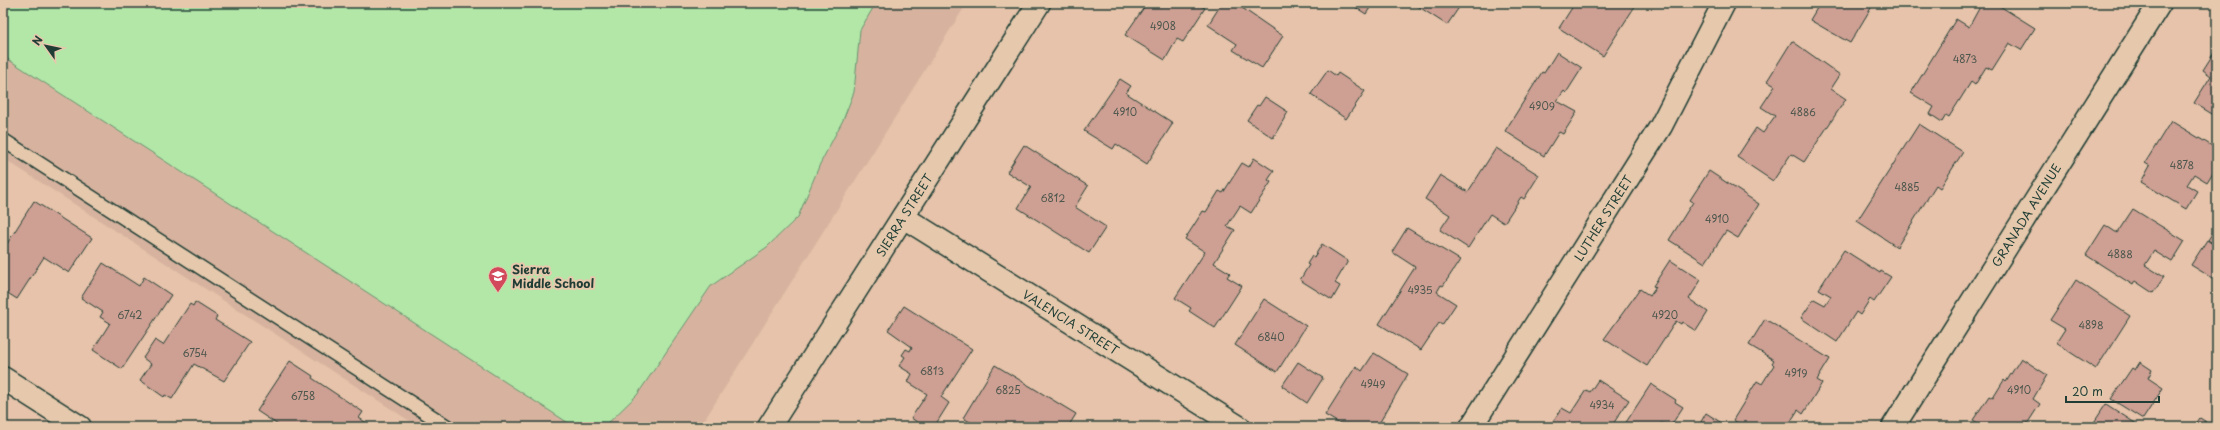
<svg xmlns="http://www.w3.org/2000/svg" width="2220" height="430" viewBox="0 0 2220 430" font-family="'Playpen Sans',sans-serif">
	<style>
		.built { fill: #d7b39f }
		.green { fill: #b2e7a8; stroke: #68926e }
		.building { fill: #ce9f93; stroke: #1f3d34 }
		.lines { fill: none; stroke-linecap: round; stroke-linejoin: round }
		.lane-casing { stroke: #1f3d34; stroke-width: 16 }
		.street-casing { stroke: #1f3d34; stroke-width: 25 }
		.secondary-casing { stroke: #1f3d34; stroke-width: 25 }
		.lane { stroke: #e6c9ad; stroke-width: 13 }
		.street { stroke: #e6c9ad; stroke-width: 22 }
		.secondary { stroke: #e6c9ad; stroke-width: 22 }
		.labels { text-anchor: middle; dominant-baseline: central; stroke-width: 4; stroke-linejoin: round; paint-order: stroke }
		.number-label { font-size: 10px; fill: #4b564c }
		.street-label { font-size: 12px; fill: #1f3d34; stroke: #e6c9ad }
		.poi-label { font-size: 12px; font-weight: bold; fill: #1f3d34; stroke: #e6c9ad; text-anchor: start }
	</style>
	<rect width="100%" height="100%" fill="#e6c3aa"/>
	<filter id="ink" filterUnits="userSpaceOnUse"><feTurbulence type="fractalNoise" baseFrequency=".025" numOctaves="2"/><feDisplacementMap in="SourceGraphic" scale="8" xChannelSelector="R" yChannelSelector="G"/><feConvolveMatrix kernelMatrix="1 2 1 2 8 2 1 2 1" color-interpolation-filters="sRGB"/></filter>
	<g filter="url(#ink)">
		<path class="built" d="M3,3H967L700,427H419L3,158Z"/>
		<path class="green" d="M3,3H876L860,30L854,92L843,120L820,164L798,217L767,247L711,286L637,395L604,427L573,426L3,56Z"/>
		<path class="building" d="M1147,3H1200L1199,5L1205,8L1183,42L1177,39L1165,60L1125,35Z
			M1222,3H1235L1283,36L1262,68L1233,50L1237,44L1208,25Z
			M1349,3H1373L1366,14Z
			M1413,3H1462L1447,25Z
			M1575,3H1637L1603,56L1559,28Z
			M1820,3H1874L1850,43L1810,20Z
			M1982,3H1995L2035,28L2021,50L2009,43L1992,70L1986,67L1975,85L1971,82L1949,117L1946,115L1942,122L1930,114L1934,107L1911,93L1956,19L1969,27Z
			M1792,41L1840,75L1831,89L1846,99L1804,162L1791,154L1773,181L1737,157L1756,128L1763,133L1775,116L1761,107L1775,86L1767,81Z
			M2217,48V117L2194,103L2211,76L2203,70Z
			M1557,52L1582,68L1566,93L1564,91L1557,101L1577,112L1563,134L1559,132L1544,156L1505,131L1542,72L1544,73Z
			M1328,70L1336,76L1338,73L1365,91L1346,119L1311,94Z
			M1120,79L1131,86L1126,93L1173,123L1147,164L1116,144L1113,149L1084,131Z
			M1265,97L1288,112L1273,138L1247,120L1257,105L1259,106Z
			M2171,121L2217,149V166L2207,182L2194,174L2187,185L2197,191L2186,209L2141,182L2150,166L2145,163Z
			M1919,124L1963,152L1940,188L1936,185L1897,247L1857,221Z
			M1024,145L1088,186L1075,207L1106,227L1089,253L1018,208L1031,187L1007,172Z
			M1496,148L1539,175L1524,199L1521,197L1504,223L1490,214L1468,248L1440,230L1450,215L1425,199L1440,175L1468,192Z
			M1254,158L1274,171L1268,180L1271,182L1251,213L1240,206L1227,226L1235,230L1214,263L1230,273L1227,277L1242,286L1215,328L1189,311L1191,308L1175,298L1205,252L1185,239L1203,211L1206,212L1219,191L1223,193L1242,163L1249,167Z
			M1709,171L1759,204L1738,238L1726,231L1705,263L1669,240L1693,202L1690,200Z
			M34,201L92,238L69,273L44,257L17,299L3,290V250Z
			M2133,209L2185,241L2172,262L2154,251L2145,265L2164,277L2153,293L2135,281L2133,285L2086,255L2105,225L2117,233Z
			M2217,226V246L2208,240Z
			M1407,228L1460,260L1443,286L1441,285L1437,292L1456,304L1442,325L1439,323L1421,350L1379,324L1415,267L1392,252Z
			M2207,240L2217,247V281L2191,265Z
			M1322,244L1348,261L1335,283L1340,286L1332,300L1300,280L1309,265L1307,264L1312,256L1314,257Z
			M1844,250L1880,273L1881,271L1891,277L1874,302L1870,299L1860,315L1856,312L1837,342L1801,318L1814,299L1825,305L1831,296L1819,289Z
			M1670,260L1701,280L1689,299L1708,312L1696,331L1682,322L1681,324L1676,321L1647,366L1604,339L1640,289L1650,296L1656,287L1653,286Z
			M103,263L139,286L144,277L171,295L122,369L93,350L110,323L100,317L103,312L81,298Z
			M2076,280L2130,316L2096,369L2056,343L2065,329L2050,320Z
			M1264,299L1306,326L1277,372L1235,345Z
			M195,302L217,316L215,320L250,342L224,381L194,364L172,399L165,395L164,397L140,380L151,364L143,358L155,340L163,345L190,304L193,306Z
			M904,306L972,349L941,397L949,403L934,427H925L911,418L927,394L908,382L912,374L899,366L905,357L902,355L906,349L910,351L912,347L888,330Z
			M1765,319L1830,359L1817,380L1822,383L1803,414L1798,410L1787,427H1745L1733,420L1757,381L1762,384L1774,365L1772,363L1774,360L1749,345Z
			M1374,353L1408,374L1377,427H1345L1325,415L1356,366L1362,371Z
			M2021,358L2047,375L2033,399L2040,404L2025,427H1984L1973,420L1989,396L1993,398L2004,380L2006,382Z
			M290,361L313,376L312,378L363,412L359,418L373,427H281L257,411Z
			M1298,362L1323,378L1307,403L1282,386Z
			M2140,362L2152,370L2148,378L2163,388L2143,419L2111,399L2132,368L2135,370Z
			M995,365L1076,414L1068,427H979L963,418Z
			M1598,380L1629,400L1611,427H1549L1562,408L1571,413L1586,390L1590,392Z
			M1651,384L1676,400L1675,402L1683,407L1670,427L1661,423L1658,427H1623Z
			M2106,404L2135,423L2132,427H2091Z
			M1706,413L1728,427H1698Z
			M2200,418L2214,427H2194Z"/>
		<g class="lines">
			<defs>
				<path id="lane" d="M3,140L448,427"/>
				<path id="street" d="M903,217L1239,427
					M3,378L80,427
					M1471,427L1661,126L1724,3
					M1893,427L2160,3"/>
				<path id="secondary" d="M769,427L1039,3"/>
			</defs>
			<use href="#lane" class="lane-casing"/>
			<use href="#street" class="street-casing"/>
			<use href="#secondary" class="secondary-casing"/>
			<use href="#lane" class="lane"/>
			<use href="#street" class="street"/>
			<use href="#secondary" class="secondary"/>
		</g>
	</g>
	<defs>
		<symbol id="school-pin" viewBox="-11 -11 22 30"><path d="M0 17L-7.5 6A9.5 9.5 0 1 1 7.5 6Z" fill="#d1495b" stroke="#e6c9ad"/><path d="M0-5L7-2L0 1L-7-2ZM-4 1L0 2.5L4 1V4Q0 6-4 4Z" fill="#fff"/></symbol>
	</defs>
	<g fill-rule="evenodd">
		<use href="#school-pin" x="487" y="265" width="22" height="30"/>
	</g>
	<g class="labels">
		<g class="number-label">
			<text x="1163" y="25">4908</text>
			<text x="1965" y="58">4873</text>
			<text x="1542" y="105">4909</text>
			<text x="1125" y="111">4910</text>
			<text x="1803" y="111">4886</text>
			<text x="2182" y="164">4878</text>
			<text x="1907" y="186">4885</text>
			<text x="1053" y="197">6812</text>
			<text x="1717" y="218">4910</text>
			<text x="2120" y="253">4888</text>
			<text x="1420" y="289">4935</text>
			<text x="130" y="314">6742</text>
			<text x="1665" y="314">4920</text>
			<text x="2091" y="324">4898</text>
			<text x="1271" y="336">6840</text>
			<text x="195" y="352">6754</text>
			<text x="932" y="370">6813</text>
			<text x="1796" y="372">4919</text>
			<text x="1373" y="383">4949</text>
			<text x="1008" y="389">6825</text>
			<text x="2019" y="389">4910</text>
			<text x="303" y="395">6758</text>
			<text x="1602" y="404">4934</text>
		</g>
		<g class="street-label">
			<text transform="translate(904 215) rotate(-58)">SIERRA STREET</text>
			<text transform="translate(2026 215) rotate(-58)">GRANADA AVENUE</text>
			<text transform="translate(1603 218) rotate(-58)">LUTHER STREET</text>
			<text transform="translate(1071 322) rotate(32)">VALENCIA STREET</text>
		</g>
		<g class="poi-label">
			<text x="512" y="269">Sierra<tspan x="512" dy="14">Middle School</tspan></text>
		</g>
	</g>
	<rect width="2220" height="430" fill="none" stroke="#e6c9ad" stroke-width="16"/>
	<rect x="8" y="8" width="2204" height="414" fill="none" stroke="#1f3d34" stroke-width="1.5" filter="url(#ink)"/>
	<g transform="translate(46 46) rotate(303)" stroke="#e6c9ad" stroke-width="3" paint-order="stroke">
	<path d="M0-3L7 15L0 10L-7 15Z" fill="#1f3d34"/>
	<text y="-6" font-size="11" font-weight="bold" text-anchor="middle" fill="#1f3d34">N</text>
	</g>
	<path d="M2066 396v6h93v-6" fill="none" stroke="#1f3d34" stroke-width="2"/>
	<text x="2072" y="396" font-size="12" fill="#1f3d34" stroke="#e6c9ad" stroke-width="3" paint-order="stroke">20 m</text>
</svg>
